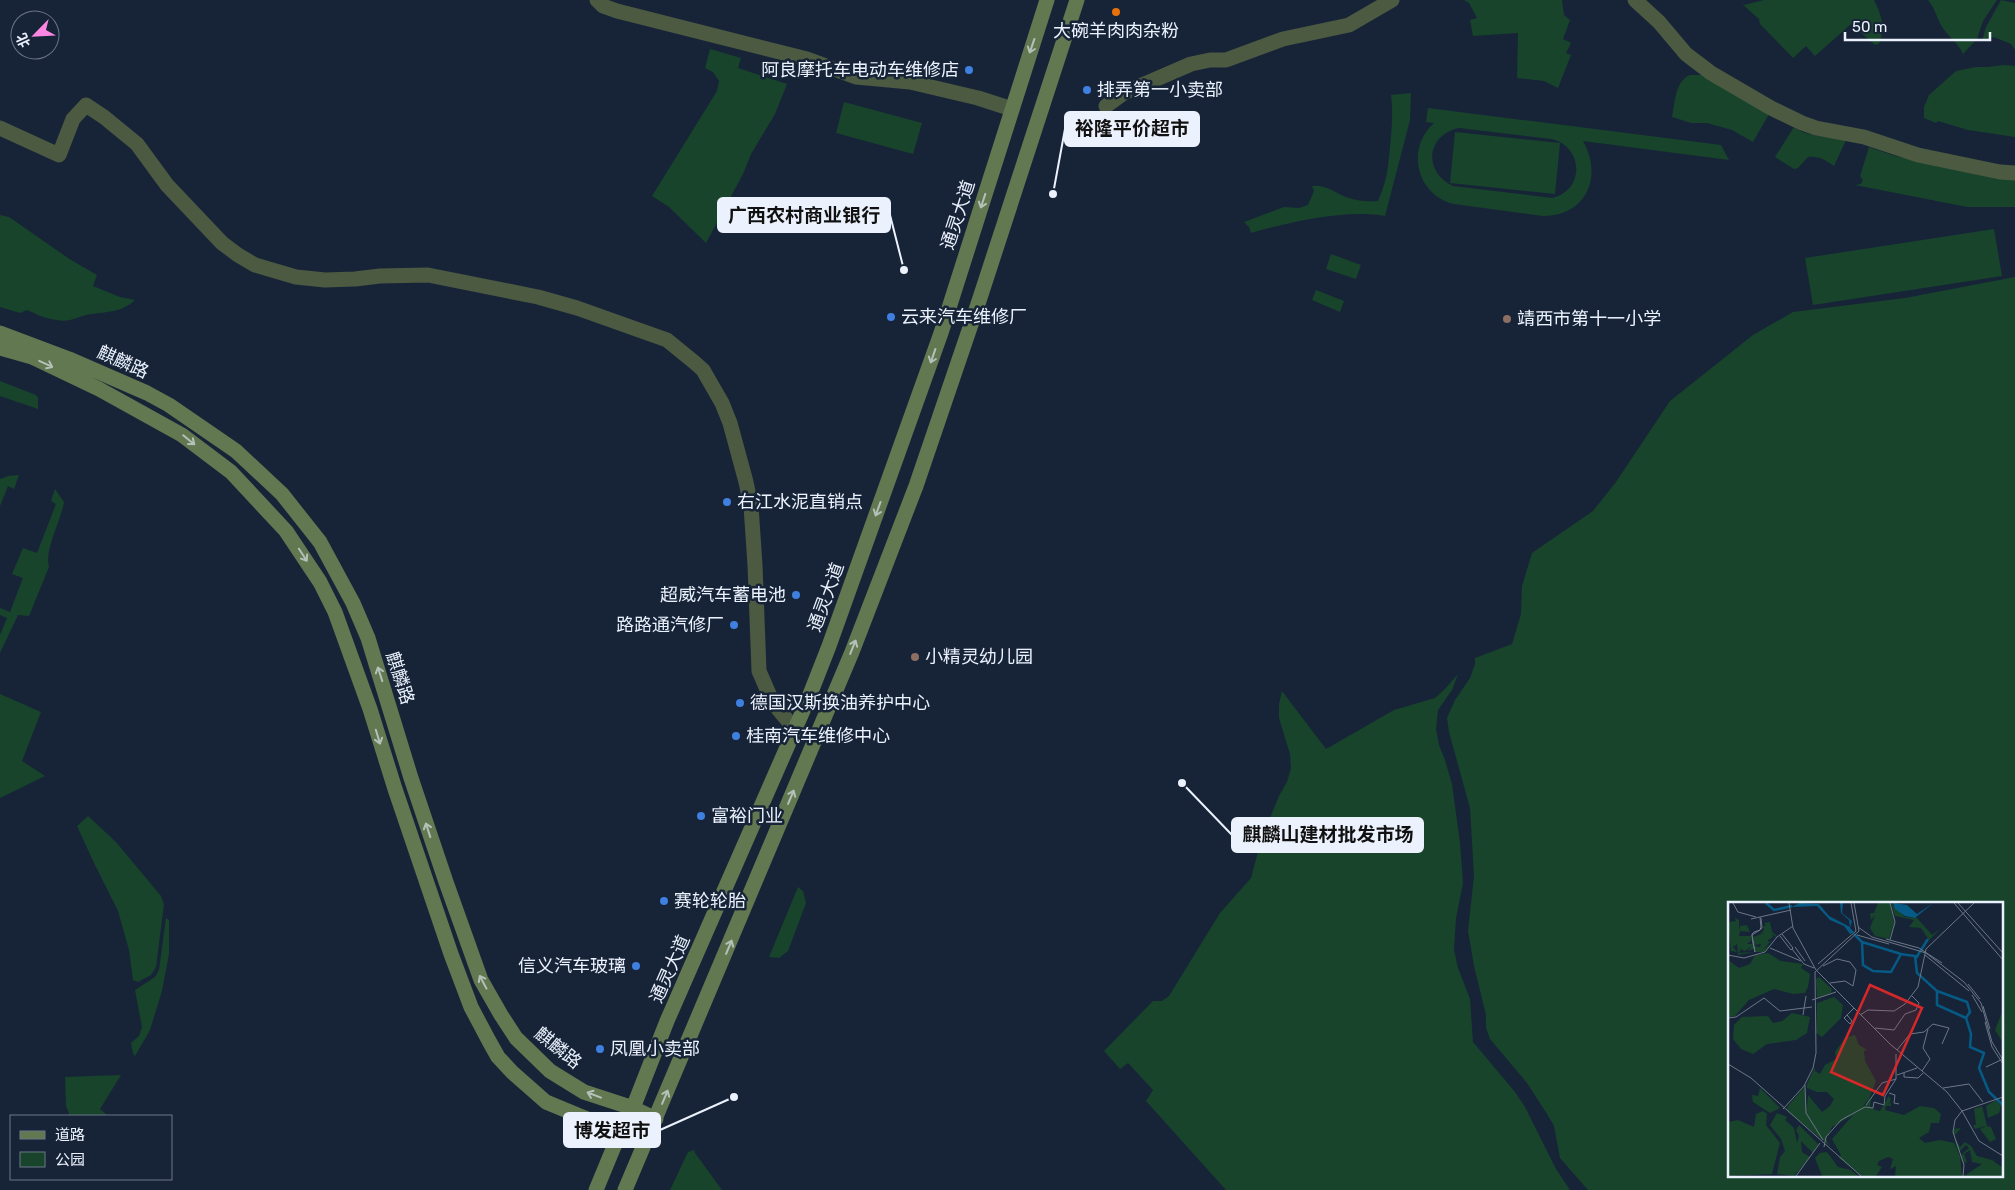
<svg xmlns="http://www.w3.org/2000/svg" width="2015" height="1190" viewBox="0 0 2015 1190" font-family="Rubik,'Noto Sans SC',sans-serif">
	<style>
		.green { fill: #17442b; fill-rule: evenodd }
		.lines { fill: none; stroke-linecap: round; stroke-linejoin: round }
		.minor { stroke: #4b5a41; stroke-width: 15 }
		.secondary { stroke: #617850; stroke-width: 15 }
		.oneway { stroke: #b4c1b8 }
		.food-dot { fill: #e8710a; stroke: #172438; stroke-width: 2 }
		.shop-dot { fill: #3f7fe0; stroke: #172438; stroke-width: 2 }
		.education-dot { fill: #8d6e63; stroke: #172438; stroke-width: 2 }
		.labels { text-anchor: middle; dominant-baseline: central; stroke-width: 5; stroke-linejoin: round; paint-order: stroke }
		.poi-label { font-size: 18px; fill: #ebf2fd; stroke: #172438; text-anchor: start }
		.street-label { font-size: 18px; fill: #ebf2fd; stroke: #172438 }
		.inset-river { fill: none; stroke: #055b85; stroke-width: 2.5 }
		.inset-road { fill: none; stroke: #6c7687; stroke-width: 1 }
		.view { fill: #d62828; fill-opacity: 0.15; stroke: #d62828; stroke-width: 2.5 }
		.inset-edge { fill: none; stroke: #ebf2fd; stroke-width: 2.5 }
		.leader { fill: none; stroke: #ebf2fd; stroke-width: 2 }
		.callout-dot { fill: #ebf2fd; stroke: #172438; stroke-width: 2 }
		.callout { fill: #ebf2fd; stroke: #ebf2fd; stroke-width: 2 }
		.callout-label { font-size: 19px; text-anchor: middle; font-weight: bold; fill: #111 }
	</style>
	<rect width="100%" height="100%" fill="#172438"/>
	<path class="green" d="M1464,0H1562L1564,15L1570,20L1563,39L1571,43L1566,53L1571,55L1558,88L1544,81L1517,78L1518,33L1473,36L1470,20L1477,18L1469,3Z
		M1764,0H1874C1882,16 1885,27 1879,44L1875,45L1851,24L1815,56L1806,46L1793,58L1760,24L1759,19L1741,3L1744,5Z
		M1928,0H1997L1983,21L1977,39L1963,54C1958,42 1947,36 1941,25C1936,16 1935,8 1928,0Z
		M2001,0L2015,3V50L2011,44L1994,37L1982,41L1986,27Z
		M710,49L741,58L738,68L787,84L775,114L751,154L743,174L706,243L669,207L652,196L717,91L719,81L713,72L705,68Z
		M2003,65L2015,66V137L1968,130L1938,121L1936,123L1924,118V107L1929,95L1956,71L1976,67H1988Z
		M1690,75H1706L1769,114L1753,142L1732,130L1707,123H1691L1672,117C1675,103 1675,81 1690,75Z
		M1411,93L1410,120L1385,216C1345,209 1290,222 1251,233L1249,227L1244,222L1284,207L1299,208L1308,205L1314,191L1312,186C1325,184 1334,192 1346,197C1357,201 1367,202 1378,201C1389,176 1388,164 1391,137C1392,123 1393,109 1391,95Z
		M844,102L922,123L913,154L836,133Z
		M1428,108L1721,145L1729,160L1583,141C1603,176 1587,216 1543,216L1454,204C1417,195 1405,149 1434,123L1426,122ZM1459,128L1551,139C1584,146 1585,191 1552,198L1453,186C1423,172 1426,135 1459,128Z
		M1794,127C1807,138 1831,136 1847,138L1834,166C1825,160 1820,156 1808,157L1798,168L1794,169L1775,157Z
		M1455,132L1560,143L1555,194L1450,183Z
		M1869,147L1895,156L1947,168L2015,180V207H1967L1855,185L1861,184L1863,180L1860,176Z
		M0,215L9,217L71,260L97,275L93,286L120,297L135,300C123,312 107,312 91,314C79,316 69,323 57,320C46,319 36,314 27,310L20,313L0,307Z
		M1994,229L2002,276L1813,305L1805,258Z
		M1331,254L1361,265L1356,279L1326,269Z
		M2015,277V1190H1588L1560,1158L1554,1126L1547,1114L1527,1083L1490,1039L1486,1028V1015L1474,966L1468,931L1474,876L1470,808L1449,732L1447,718L1455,700L1470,678L1475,664V658L1512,644L1521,614L1522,586L1532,553L1593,511L1616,482L1670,401L1753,335L1793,312L1905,298ZM1729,904H2001V1176H1729Z
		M1316,290L1344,301L1340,312L1312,300Z
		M0,381L36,395L38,398V409L0,396Z
		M19,475L14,489L8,486L0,506V479L8,476Z
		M55,489L64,502C61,521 44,550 49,567L29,616L18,615L0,653V635L7,618L0,615V608L10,612L23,578L12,574L23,548L37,553L56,504L51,501Z
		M1458,674L1452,690L1438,710L1436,729L1439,745L1445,760L1452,784L1460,843L1463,883L1456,918L1454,950L1458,968L1470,999L1473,1042L1515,1092L1525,1107L1556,1169L1570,1190H1226L1146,1101L1153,1090L1128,1063L1120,1069L1104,1051L1153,1001H1162L1169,996L1220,913L1251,878L1262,837L1279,796L1287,782L1291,768L1290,754L1279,718V704L1282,691L1326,749L1394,710L1435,698L1445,689Z
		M0,694L41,712L22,761L45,776L0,798Z
		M88,816L116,842L161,896L164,904L156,967L151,975L138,982L133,980L129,950L118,911L94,863L77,826Z
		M798,887L803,891L806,903L788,951L779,958L769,957Z
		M166,918L169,920V954L162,991L150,1030L135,1056L133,1053L131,1043L139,1036L142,1027L135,990L155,977L159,970Z
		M121,1075L100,1109L108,1116H70L66,1106L65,1077Z
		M694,1150L695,1153L722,1190H670L688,1152Z"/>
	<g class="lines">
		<path class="minor" d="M597,0L603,6L617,11L807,59L856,77L910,82L978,98L1012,109
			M1635,0L1659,22L1686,54L1711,73L1771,108L1802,123L1816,128L1864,137L1918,155L2000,172L2015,173
			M1106,106L1124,93L1191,64L1210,60H1226L1283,39L1349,25L1392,0
			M0,128L59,155L73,119L86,105L104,117L137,144L167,185L222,243L238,255L255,265L296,277L325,280L355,279L380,276L428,275L538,297L577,308L667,340L694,362L703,370L722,403L730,423L746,482L751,506L755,565L759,671L773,703L794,728"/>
		<path class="secondary" d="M0,333L69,359L147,393L169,405L236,451L282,494L320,542L353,603L368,638L411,778L446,882L481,980L501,1015L516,1038L550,1071L584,1092L633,1108L656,1119
			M0,348L32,357L99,389L182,435L231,472L286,531L320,582L335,612L370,709L395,789L451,954L471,1007L489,1041L498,1057L512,1072L546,1102L645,1143
			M596,1190L620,1132L633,1108L667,1021L809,697L829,646L941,333L1047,0
			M625,1190L852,652L916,486L978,304L1077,0"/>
	</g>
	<defs><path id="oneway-shaft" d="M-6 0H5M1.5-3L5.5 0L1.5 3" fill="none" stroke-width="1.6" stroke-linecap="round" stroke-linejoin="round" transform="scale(1.25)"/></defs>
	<g class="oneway">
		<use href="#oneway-shaft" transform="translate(1032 46) rotate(109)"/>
		<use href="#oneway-shaft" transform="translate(983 201) rotate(108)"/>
		<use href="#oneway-shaft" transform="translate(933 356) rotate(109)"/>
		<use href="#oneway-shaft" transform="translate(46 364) rotate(25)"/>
		<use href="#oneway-shaft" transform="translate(189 440) rotate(39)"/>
		<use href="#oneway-shaft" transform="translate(878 509) rotate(110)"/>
		<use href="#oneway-shaft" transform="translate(303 555) rotate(57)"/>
		<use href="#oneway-shaft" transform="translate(853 647) rotate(-68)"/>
		<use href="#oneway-shaft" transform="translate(380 674) rotate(-108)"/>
		<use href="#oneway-shaft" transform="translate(378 737) rotate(73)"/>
		<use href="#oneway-shaft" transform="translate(791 797) rotate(-67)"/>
		<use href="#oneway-shaft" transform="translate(428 830) rotate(-108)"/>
		<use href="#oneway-shaft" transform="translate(729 947) rotate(-67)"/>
		<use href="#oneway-shaft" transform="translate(483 982) rotate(-118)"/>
		<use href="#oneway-shaft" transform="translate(594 1095) rotate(-159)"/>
		<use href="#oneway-shaft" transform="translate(665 1097) rotate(-67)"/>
	</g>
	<circle class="food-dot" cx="1116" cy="12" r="5"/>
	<g class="shop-dot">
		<circle cx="969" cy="70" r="5"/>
		<circle cx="1087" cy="90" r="5"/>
		<circle cx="891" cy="317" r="5"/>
		<circle cx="727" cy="502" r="5"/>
		<circle cx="796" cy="595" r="5"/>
		<circle cx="734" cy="625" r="5"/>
		<circle cx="740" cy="703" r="5"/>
		<circle cx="736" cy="736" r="5"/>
		<circle cx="701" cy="816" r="5"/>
		<circle cx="664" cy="901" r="5"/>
		<circle cx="636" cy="966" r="5"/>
		<circle cx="600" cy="1049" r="5"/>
	</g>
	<g class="education-dot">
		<circle cx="1507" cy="319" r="5"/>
		<circle cx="915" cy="657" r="5"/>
	</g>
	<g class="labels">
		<g class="poi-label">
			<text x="1116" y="31" text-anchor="middle">大碗羊肉肉杂粉</text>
			<text x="959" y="70" text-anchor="end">阿良摩托车电动车维修店</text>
			<text x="1097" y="90">排弄第一小卖部</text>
			<text x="901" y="317">云来汽车维修厂</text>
			<text x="1517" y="319">靖西市第十一小学</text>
			<text x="737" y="502">右江水泥直销点</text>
			<text x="786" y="595" text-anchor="end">超威汽车蓄电池</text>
			<text x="724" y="625" text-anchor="end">路路通汽修厂</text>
			<text x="925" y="657">小精灵幼儿园</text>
			<text x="750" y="703">德国汉斯换油养护中心</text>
			<text x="746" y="736">桂南汽车维修中心</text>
			<text x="711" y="816">富裕门业</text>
			<text x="674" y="901">赛轮轮胎</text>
			<text x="626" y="966" text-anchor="end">信义汽车玻璃</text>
			<text x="610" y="1049">凤凰小卖部</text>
		</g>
		<g class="street-label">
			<text transform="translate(958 215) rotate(-72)">通灵大道</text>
			<text transform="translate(123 362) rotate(24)">麒麟路</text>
			<text transform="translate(826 597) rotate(-70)">通灵大道</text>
			<text transform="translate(400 678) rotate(72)">麒麟路</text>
			<text transform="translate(670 969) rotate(-66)">通灵大道</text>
			<text transform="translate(558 1048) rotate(39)">麒麟路</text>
		</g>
	</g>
	<g transform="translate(1728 902)">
		<rect width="275" height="275" fill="#172438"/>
		<path d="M150,1H162L166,21L161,37L147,34L142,26L147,13L143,18L142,11H146ZM163,1L177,15L189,16L204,33L213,26L201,38L193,26L181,25L186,18L167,14ZM7,16L11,18V29L12,24L19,23L22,30L12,29L11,34H23V31L24,38L19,42H25L26,47L19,49L24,44L17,49L10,46L13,48L10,51L27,50L10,53L9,42L5,45L9,50L3,49L0,20L8,19ZM42,20L44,30L49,34L47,38L48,35L44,32L45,35L40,38V40L42,39L43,40V41L42,40L36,47L43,42L36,50H28L26,44L32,45L33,42L26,43L25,35L36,31L32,32L36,28L35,24H38L36,21ZM40,51L53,59L75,62L73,66L82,72L80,85L77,91L65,92L46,87L21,98L7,114L0,115V58L11,66L22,62L27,53ZM91,75L104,87L103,91L89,96L88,77ZM106,95L115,103L113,116L94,135L88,131L89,101ZM275,108V141L267,128ZM64,111L82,115L79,131L68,138L39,142L25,152L13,147L5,137L6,123L14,115L40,114L45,121L54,119ZM127,133L131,143L139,148L136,149L137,159L148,179L141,197L135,204L138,203L145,193L150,183L143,198L142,204L147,208L152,209L161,194L163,198L160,203L163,200V204H158L157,208L176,213L192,204L206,206L213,212L211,221H203L201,230L191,236L197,241L212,238L226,241L232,254L234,274H167L168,264L162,267L165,257L160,255L151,259L149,263L154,265L148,274H134L111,256L113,253L104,237L125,213L104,225L98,237L102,244L60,210L59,205L77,184L79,210L80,193L94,210L102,204L106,197L99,190H89L79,186V182L87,165V169L92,172L97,163L108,157L107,150L117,136ZM32,186L52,206L42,211L25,200L24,193L30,194ZM268,198L273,204L271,211L260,216L258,204ZM254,204L259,224L263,225L268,237L262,240L252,227L258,224L247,227L245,224L248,222L246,207ZM35,209L39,212L38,223L52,241L44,272L0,274V220L10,218L26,225L28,212ZM49,211L59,215L57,218L66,226L69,241L71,234L68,228L71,223L90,242L85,251L73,239L74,250L82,255L66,274L49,272L52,255L57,249L53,237L42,223ZM233,226L226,234L232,245L237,240L243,244L249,254L264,258L275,266V274H236L254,262L244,260L242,248L236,252L239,260L236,261L233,253L241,246L238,243L231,250L228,243L225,231V227ZM99,250L110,265L123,268L130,274H94L87,256L92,251Z" fill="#17442b"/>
		<path d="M72,1L91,2L101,14L122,25L121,18L113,11L112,1H115L114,11L124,19L122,26L126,30L122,32L116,24L102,18L89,4L63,5ZM165,1L179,3L189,12L205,1L187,16L177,14L167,7Z" fill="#055b85"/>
		<path class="inset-river" d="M38,1L46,8L64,4M126,32L134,40L135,63L145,69L163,70L173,52L187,54L189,71L209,89V103L238,116L243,132L242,145L256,151L251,166L261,190L275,203M134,40L173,52M188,56L200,37M209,89L239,100L242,110L238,116"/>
		<path class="inset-road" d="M5,1L10,10L28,15M61,1L65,26L88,68L162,142L219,190L234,209L275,195M226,1L275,58M230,1L275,51M32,15L33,25L32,28L26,30L24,32V33L25,41L27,50L24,33L32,28L34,26L33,16M23,17L63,8M130,25L144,35L198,51L236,80L253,101L264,140L275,158M129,33L161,42M52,34L63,48L65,46L54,32M158,37L191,46L214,61M162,38L167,20L162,1M67,45L77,59M42,46L73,59M64,47L76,62L86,66M0,53L16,56L37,50L49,35L65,24M197,53L241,89M90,62L128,29L123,1M95,64L109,57L122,60L128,68L125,84L117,79L102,81M240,82L252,97M244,93L254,110M84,98L108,90M255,104L262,127M75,113L78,94M119,113L124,119L122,122L116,116L126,106M132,113L140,108L166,109L177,102L190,85L198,47L246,1M0,116L8,115L36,96L52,109L84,105M257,120L264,145L275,162M147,126L166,128L177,112L188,108L191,101L184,94M169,148L182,132L196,130L205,122L221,126L214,142M0,162L23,176L133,274M258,165L275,157M194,169L202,157L195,146L200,127M176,171V175L190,176L195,171M169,173L189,166M77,183L78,211L95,238M215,186L241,182L255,200M161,191L167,193L166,201L171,202M138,203L154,181L168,177V152M55,207L76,184L85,166L88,151L87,70L131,29L126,1M96,245L98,235L113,218L137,205L145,206L146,200L156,203L157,194L168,177M68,274L92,241M235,274L236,263L225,230L227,218L234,209L251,239L275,254"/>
		<path class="view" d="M142,83L194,106L155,193L103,170Z"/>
		<rect width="275" height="275" class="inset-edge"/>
	</g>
	<path class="leader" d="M1053 194L1065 129M904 270L890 215M1182 783L1232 835M734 1097L660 1130"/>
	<g class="callout-dot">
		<circle cx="1053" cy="194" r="5"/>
		<circle cx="904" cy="270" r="5"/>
		<circle cx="1182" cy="783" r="5"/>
		<circle cx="734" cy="1097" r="5"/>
	</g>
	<g class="callout">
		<rect x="1065" y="112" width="134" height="34" rx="5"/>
		<rect x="718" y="198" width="172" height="34" rx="5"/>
		<rect x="1232" y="818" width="191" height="34" rx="5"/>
		<rect x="564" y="1113" width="96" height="34" rx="5"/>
	</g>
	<g class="callout-label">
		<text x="1132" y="135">裕隆平价超市</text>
		<text x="804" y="222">广西农村商业银行</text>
		<text x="1328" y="841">麒麟山建材批发市场</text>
		<text x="612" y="1137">博发超市</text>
	</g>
	<rect x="10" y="1115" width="162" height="65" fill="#172438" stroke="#6c7687"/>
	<rect x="20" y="1131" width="25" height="8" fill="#617850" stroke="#6c7687"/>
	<text x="55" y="1140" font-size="15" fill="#ebf2fd">道路</text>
	<rect x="20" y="1152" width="25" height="15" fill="#17442b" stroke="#6c7687"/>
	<text x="55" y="1165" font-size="15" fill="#ebf2fd">公园</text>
	<g transform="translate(35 35) rotate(246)"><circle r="24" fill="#172438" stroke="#6c7687"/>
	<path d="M0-4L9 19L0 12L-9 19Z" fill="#fd86e2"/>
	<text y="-8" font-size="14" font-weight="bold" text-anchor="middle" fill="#ebf2fd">北</text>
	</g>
	<path d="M1845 32v8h145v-8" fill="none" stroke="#ebf2fd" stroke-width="2.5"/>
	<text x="1852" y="32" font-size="15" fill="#ebf2fd" stroke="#172438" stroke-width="4" paint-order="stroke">50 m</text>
</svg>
